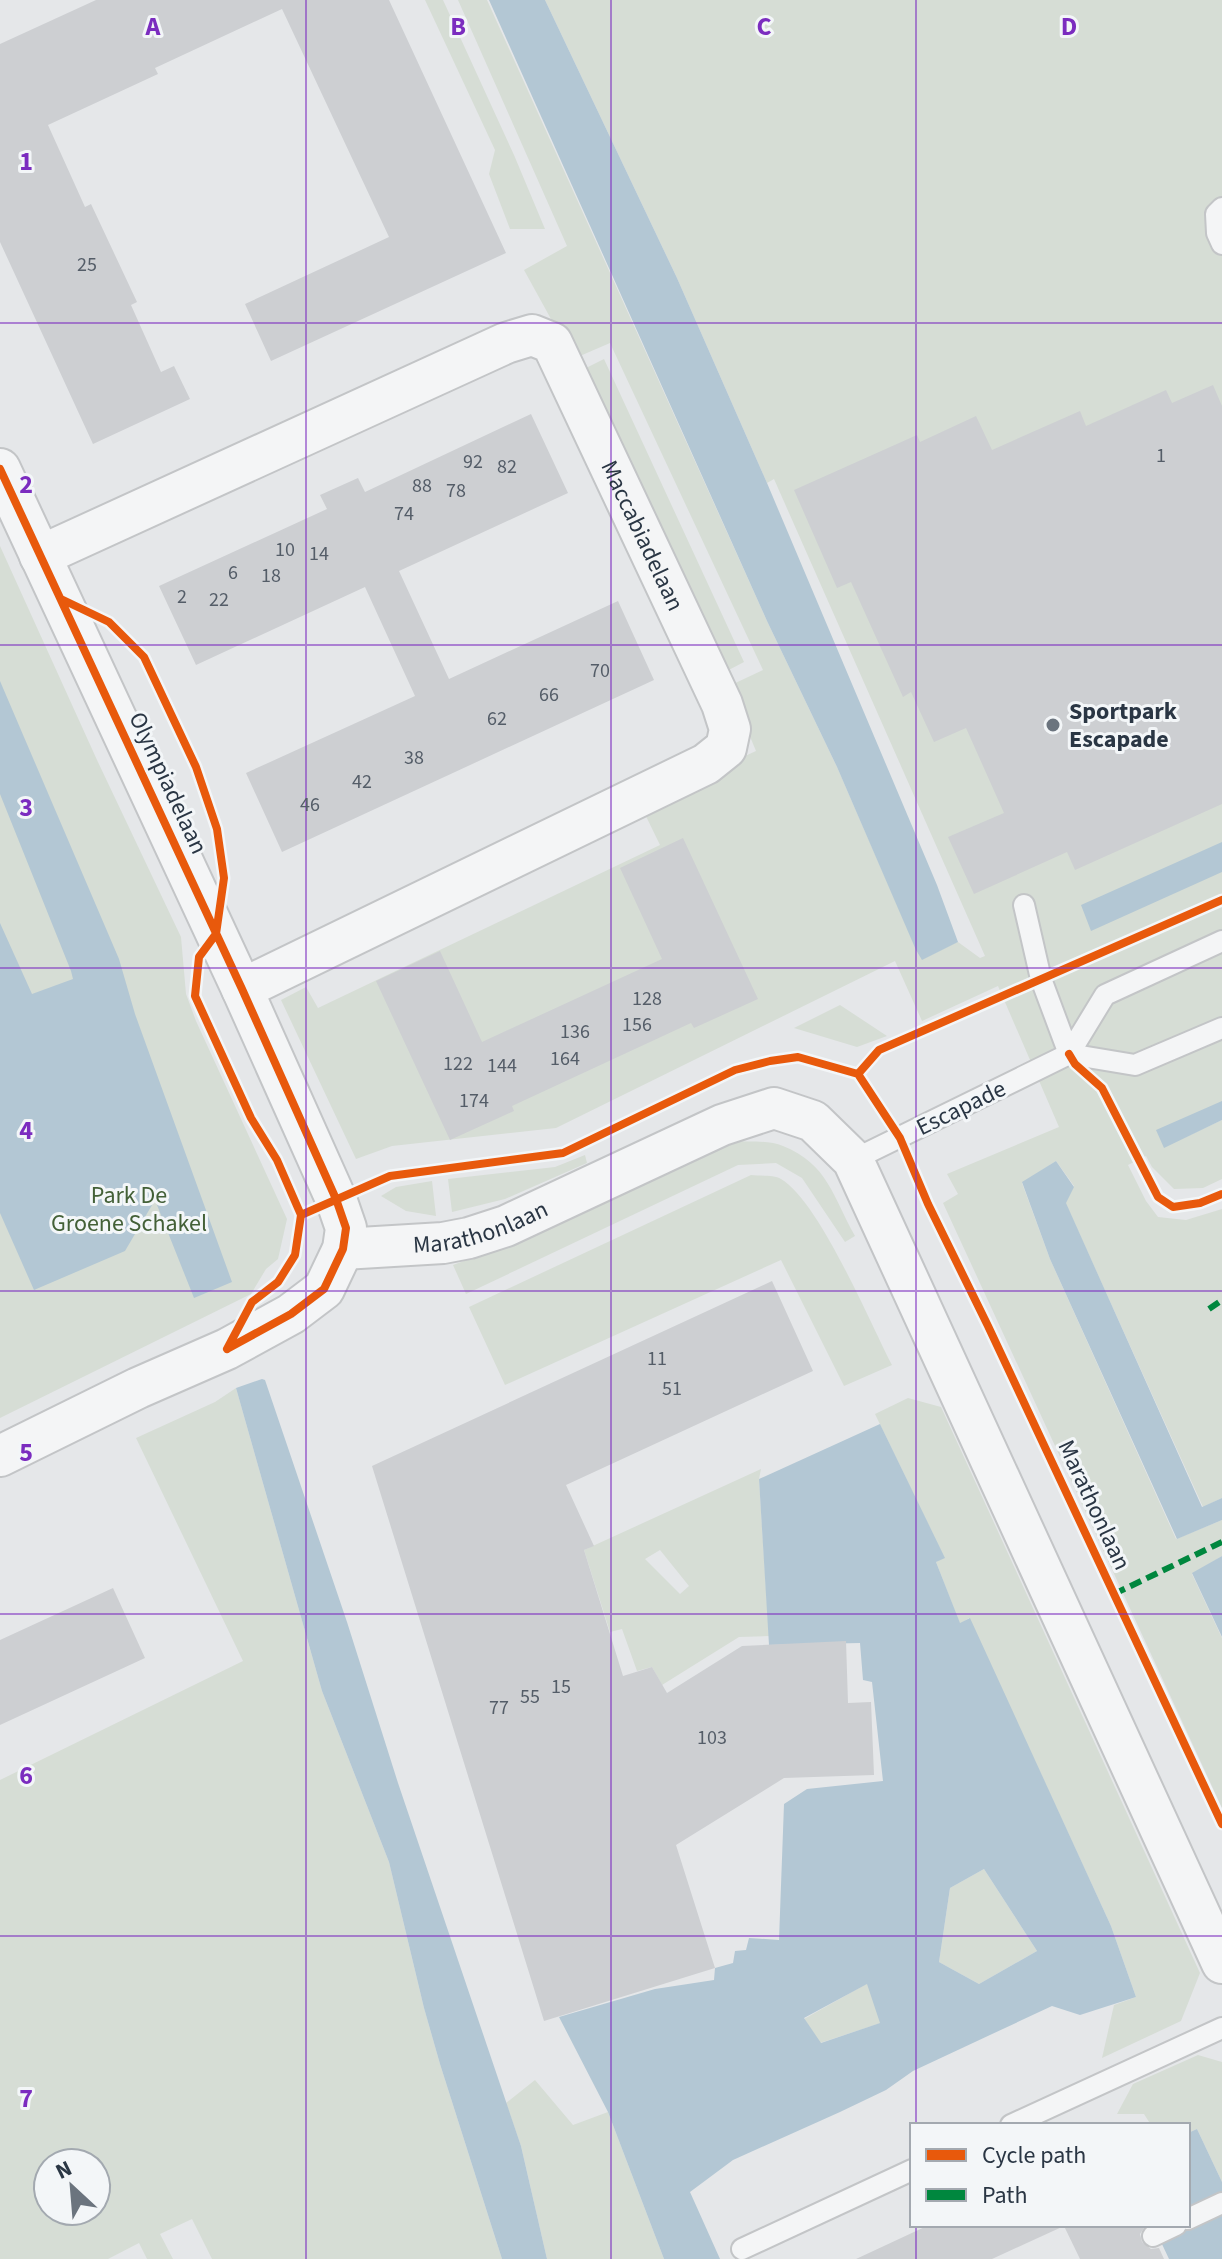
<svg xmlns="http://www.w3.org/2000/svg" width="1222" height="2259" viewBox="0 0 1222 2259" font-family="'Source Sans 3',sans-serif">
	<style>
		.green { fill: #d6ddd5; fill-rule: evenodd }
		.water { fill: #b3c7d4; fill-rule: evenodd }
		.building { fill: #cdcfd2 }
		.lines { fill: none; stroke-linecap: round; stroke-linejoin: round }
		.lane-casing { stroke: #c3c5c7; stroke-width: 24 }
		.street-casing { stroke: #c3c5c7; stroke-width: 44 }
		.lane { stroke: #f4f5f6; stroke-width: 20 }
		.street { stroke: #f4f5f6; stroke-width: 40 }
		.quiet { stroke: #00873e; stroke-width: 6; stroke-dasharray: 12 6; stroke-linecap: butt }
		.cycleway-casing { stroke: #f3f6f8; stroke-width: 13 }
		.cycleway { stroke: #e8590c; stroke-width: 8 }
		.grid { fill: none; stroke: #7b2cbf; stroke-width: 2; stroke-opacity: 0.55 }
		.poi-dot { fill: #6b747e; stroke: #f3f6f8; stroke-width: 3 }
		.labels { text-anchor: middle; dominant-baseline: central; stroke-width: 6; stroke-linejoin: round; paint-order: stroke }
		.number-label { font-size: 20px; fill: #545d68 }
		.street-label { font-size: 24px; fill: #2a3644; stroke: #f3f6f8 }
		.poi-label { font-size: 24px; font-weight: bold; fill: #2a3644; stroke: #f3f6f8; text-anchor: start }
		.park-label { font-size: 24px; fill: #436037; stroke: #f3f6f8 }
		.grid-label { font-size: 26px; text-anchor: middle; font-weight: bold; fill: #7b2cbf; stroke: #f3f6f8; stroke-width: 6; stroke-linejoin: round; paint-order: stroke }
	</style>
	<rect width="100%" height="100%" fill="#e5e7e9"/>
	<path class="green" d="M425,0H443L514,155L545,229H510L489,174L495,150Z
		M458,0H487L767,621L837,767L918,953L958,942L980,958L985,956L774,479L767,483L677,278L545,0H1222V1114L1177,1141L1222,1120V1179L1203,1188L1174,1189L1152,1167L1146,1156L1128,1165L1146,1201L1158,1217L1186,1220L1222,1209V1498L1203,1507L1065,1202L1074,1186L1056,1161L1022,1183L1050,1259L1176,1539L1222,1520V1556L1192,1574L1222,1638V1808L943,1203L958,1194L947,1174L1059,1127L998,986L922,1021L895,961L556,1128L392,1146L356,1159L281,1000L306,987L318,1008L660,845L640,804L756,751L729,686L763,670L610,343L573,359L524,270L567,246Z
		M604,359L744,662L721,674L578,372Z
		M0,546L97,760L181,937L186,994L196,1021L287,1219L278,1259L266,1269L251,1294L0,1418Z
		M840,1005L887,1036L857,1047L794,1028Z
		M733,1141C748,1142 769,1140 783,1146C828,1164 833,1197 855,1236L845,1242L802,1178L776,1163L738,1165L466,1294L453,1265L549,1229Z
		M585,1155L587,1163L505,1199L452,1212L448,1179L555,1167Z
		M751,1175C760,1176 774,1175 781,1179C819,1201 870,1323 892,1365L844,1386L781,1260L505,1385L469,1307Z
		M432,1181L436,1216L406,1211L381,1196L396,1187Z
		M236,1388L322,1691L389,1862L424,2008L440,2064L502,2259H212L192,2219L160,2234L173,2259H147L139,2243L108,2259H0V1780L243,1661L136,1438L215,1402ZM48,2163H96V2211H48Z
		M908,1398L941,1407L1200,1973L1181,2021L1102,2058L1114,2005L1136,1997L1111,1926L969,1618L960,1624L936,1562L944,1557L875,1414Z
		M761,1469L759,1479L769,1636L739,1637L662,1685L652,1667L637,1671L622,1629L610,1632L584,1550ZM660,1550L689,1586L680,1594L645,1559Z
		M984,1869L1037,1951L979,1984L939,1962L950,1888Z
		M868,1983L881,2023L820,2043L804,2019Z
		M1198,2055L1222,2062V2182L1197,2129L1188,2133V2125H1151L1144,2114H1117L1133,2084Z
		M535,2080L573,2125L608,2112L664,2259H547L521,2146L506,2103Z"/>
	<path class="water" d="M489,0H545L677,278L767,483L937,885L958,942L922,960L916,950L837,767L767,621Z
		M0,681L119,959L135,1014L232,1282L194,1298L155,1200L125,1251L34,1290L0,1213V923L32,994L73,979L71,971L0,794Z
		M1222,842V872L1091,931L1081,905Z
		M1222,1101V1120L1164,1148L1156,1130Z
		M1056,1161L1074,1187L1066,1203L1202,1507L1222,1498V1520L1177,1539L1050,1259L1022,1182Z
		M262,1379L265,1380L347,1622L398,1783L521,2146L547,2259H502L440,2064L424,2008L389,1862L322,1691L236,1388Z
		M880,1424L945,1558L936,1562L960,1623L970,1618L1111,1926L1136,1997L1080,2015L1052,2006L913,2071L886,2090L840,2112L733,2160L690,2192L720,2259H664L608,2112L559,2017L655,1989L714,1980L715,1968L733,1963L735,1951L746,1950L749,1938L779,1940L784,1804L807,1789L883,1781L872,1682L863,1680L860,1643L769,1645L759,1479ZM984,1869L1037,1951L979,1984L939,1962L950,1888ZM867,1984L880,2023L821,2043L804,2018Z
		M1222,1556V1637L1192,1573Z
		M1197,2129L1222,2182V2259H1169L1153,2225H1188V2133Z"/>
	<path class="building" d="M96,0H389L506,253L271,361L245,304L389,237L282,9L155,68L158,74L48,125L85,207L91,204L137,302L131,305L161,372L174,366L190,399L93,444L0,242V44Z
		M1213,385L1222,406V804L1075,870L1067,852L974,894L948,837L1004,813L966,728L934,742L911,692L903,697L851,582L837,588L794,490L917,435L920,442L976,416L992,450L1080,411L1086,426L1166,390L1172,403Z
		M531,414L568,493L399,571L449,679L618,601L654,680L282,852L246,773L415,696L387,635L365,587L196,665L159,586L327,509L320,495L358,478L365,492Z
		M683,838L758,999L694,1028L691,1023L512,1106L514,1111L450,1140L376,981L440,951L482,1042L662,959L620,868Z
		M772,1281L813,1371L566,1485L594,1546L584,1550L623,1676L652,1667L667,1693L742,1646L846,1641L848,1703L871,1702L874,1775L784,1778L676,1845L715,1968L544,2021L372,1466Z
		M113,1588L145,1658L0,1725V1640Z
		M929,2225H1146L1140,2234L1142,2242L1151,2249L1159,2248L1164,2259H1080L1064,2226L992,2259H856Z"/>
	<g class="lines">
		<defs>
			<path id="lane" d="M1222,208L1216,214L1217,233L1222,244
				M1024,905L1041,979L1069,1054
				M1069,1054L1135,1065L1222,1028
				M853,1160L1069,1054L1105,995L1222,941
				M1011,2125L1222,2028
				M1188,2219L1222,2203
				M1153,2236L1176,2225
				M742,2249L912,2170"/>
			<g id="street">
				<path d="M0,469L242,989L336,1199L346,1228L343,1249L324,1289L291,1314L227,1349L138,1388L0,1456"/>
				<path id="s1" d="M40,556L506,343L532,335L552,343L722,704L730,729L726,748L706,764L242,989"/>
				<path id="s2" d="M343,1249L443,1243L469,1238L506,1226L722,1125L774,1108L813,1121L853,1160L1222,1963"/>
			</g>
		</defs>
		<use href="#lane" class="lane-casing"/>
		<use href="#street" class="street-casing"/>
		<use href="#lane" class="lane"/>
		<use href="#street" class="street"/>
		<path class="quiet" d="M1209,1309L1222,1300
			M1114,1594L1222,1542"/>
		<defs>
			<path id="cycleway" d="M0,469L242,989L336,1199L346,1228L343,1249L324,1289L291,1314L227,1349
				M61,599L109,622L144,657L196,767L217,829L224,878L216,934L199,957L195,996L251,1118L277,1160L301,1215L295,1255L278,1282L252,1302L227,1349
				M1069,1054L1075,1064L1102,1088L1158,1197L1173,1207L1200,1203L1222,1194
				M858,1074L879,1050L1222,900
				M301,1215L390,1176L563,1153L735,1070L770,1061L798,1057L858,1074L900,1138L928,1204L988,1326L1222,1824"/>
		</defs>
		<use href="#cycleway" class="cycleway-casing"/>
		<use href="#cycleway" class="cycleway"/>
	</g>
	<path class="grid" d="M306,0V2259M611,0V2259M916,0V2125M0,323H1222M0,645H1222M0,968H1222M0,1291H1222M0,1614H1222M0,1936H1222M916,2225V2259"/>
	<circle class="poi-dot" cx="1053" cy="725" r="8"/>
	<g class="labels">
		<g class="number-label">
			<text x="87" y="265">25</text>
			<text x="1161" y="456">1</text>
			<text x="473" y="462">92</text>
			<text x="507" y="467">82</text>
			<text x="422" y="486">88</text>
			<text x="456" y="491">78</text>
			<text x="404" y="514">74</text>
			<text x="285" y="550">10</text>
			<text x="319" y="554">14</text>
			<text x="233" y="573">6</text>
			<text x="271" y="576">18</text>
			<text x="182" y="597">2</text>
			<text x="219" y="600">22</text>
			<text x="600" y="671">70</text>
			<text x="549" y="695">66</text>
			<text x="497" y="719">62</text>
			<text x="414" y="758">38</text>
			<text x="362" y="782">42</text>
			<text x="310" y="805">46</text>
			<text x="647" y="999">128</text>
			<text x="637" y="1025">156</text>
			<text x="575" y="1032">136</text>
			<text x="565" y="1059">164</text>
			<text x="458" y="1064">122</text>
			<text x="502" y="1066">144</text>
			<text x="474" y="1101">174</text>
			<text x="657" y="1359">11</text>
			<text x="672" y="1389">51</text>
			<text x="561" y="1687">15</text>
			<text x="530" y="1697">55</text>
			<text x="499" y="1708">77</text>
			<text x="712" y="1738">103</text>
		</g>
		<g class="street-label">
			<text stroke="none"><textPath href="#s1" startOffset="774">Maccabiadelaan</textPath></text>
			<text transform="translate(168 783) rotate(65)">Olympiadelaan</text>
			<text transform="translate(961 1108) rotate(-26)">Escapade</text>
			<text stroke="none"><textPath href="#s2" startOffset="140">Marathonlaan</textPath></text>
			<text transform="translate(1094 1505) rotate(65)">Marathonlaan</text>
		</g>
		<g class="poi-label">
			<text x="1069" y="711">Sportpark<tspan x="1069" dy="28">Escapade</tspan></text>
		</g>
		<g class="park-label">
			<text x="129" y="1195">Park De<tspan x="129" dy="28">Groene Schakel</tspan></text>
		</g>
	</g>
	<g class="grid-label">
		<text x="153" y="35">A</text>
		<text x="458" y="35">B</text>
		<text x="764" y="35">C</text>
		<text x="1069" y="35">D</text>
		<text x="26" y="170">1</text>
		<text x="26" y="493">2</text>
		<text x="26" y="816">3</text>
		<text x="26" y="1139">4</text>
		<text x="26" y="1461">5</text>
		<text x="26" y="1784">6</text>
		<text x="26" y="2107">7</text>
	</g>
	<rect x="910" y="2123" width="280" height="104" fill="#f3f6f8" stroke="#a3a9b0" stroke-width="2"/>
	<rect x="926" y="2149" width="40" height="12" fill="#e8590c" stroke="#a3a9b0" stroke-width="2"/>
	<text x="982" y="2163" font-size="24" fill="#2a3644">Cycle path</text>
	<rect x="926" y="2189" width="40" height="12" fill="#00873e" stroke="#a3a9b0" stroke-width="2"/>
	<text x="982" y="2203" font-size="24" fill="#2a3644">Path</text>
	<g transform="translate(72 2187) rotate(334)"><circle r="38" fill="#f3f6f8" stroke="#a3a9b0" stroke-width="2"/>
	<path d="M0-6L14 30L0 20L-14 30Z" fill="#6b747e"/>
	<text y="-12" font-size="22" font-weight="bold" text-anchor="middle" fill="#2a3644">N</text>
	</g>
</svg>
